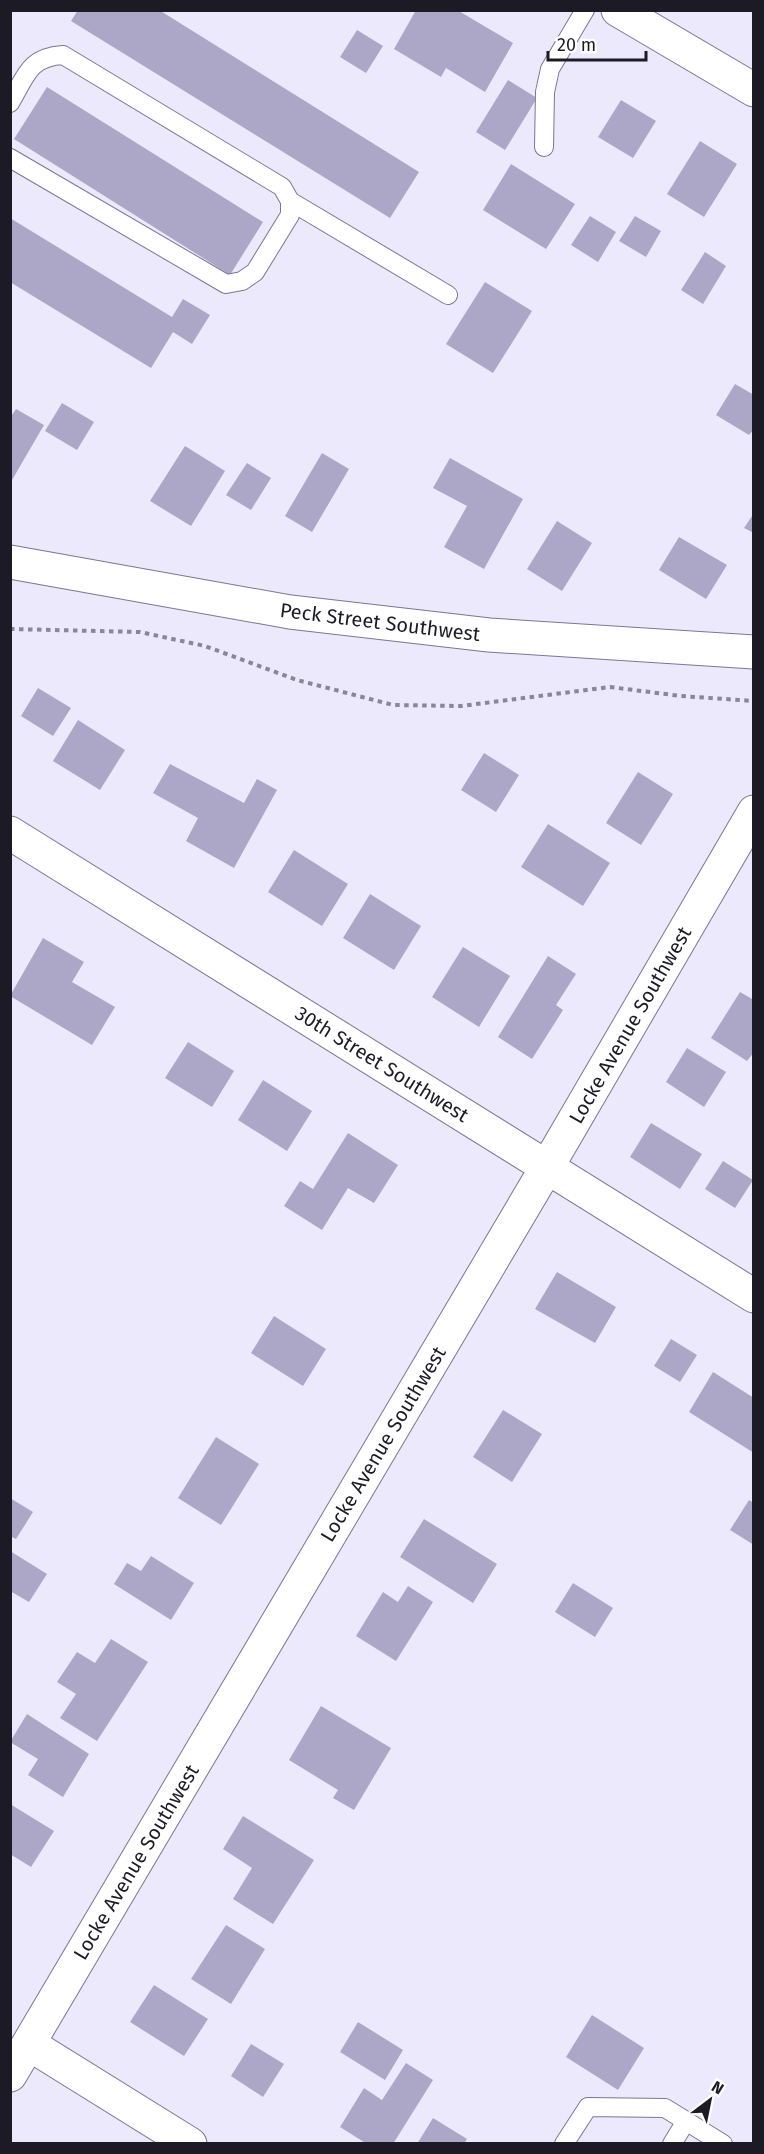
<svg xmlns="http://www.w3.org/2000/svg" width="764" height="2154" viewBox="0 0 764 2154" font-family="'Fira Sans',sans-serif">
	<style>
		.building { fill: #aca7c7 }
		.lines { fill: none; stroke-linecap: round; stroke-linejoin: round }
		.lane-casing { stroke: #7b7693; stroke-width: 20 }
		.street-casing { stroke: #7b7693; stroke-width: 35 }
		.path { stroke: #898696; stroke-width: 4; stroke-dasharray: 4.5 4.5; stroke-linecap: butt }
		.lane { stroke: #fff; stroke-width: 18 }
		.street { stroke: #fff; stroke-width: 33 }
		.labels { text-anchor: middle; dominant-baseline: central; stroke-width: 4.5; stroke-linejoin: round; paint-order: stroke }
		.street-label { font-size: 20px; fill: #1c1a25; stroke: #fff }
	</style>
	<rect width="100%" height="100%" fill="#ece9fd"/>
	<path class="building" d="M78,10H159L419,172L390,218L71,21Z
		M416,10H457L513,43L485,92L446,68L441,77L394,49Z
		M357,30L383,46L366,73L340,57Z
		M508,80L537,98L505,150L476,132Z
		M47,87L263,222L230,275L14,139Z
		M621,100L656,121L633,158L598,137Z
		M700,141L737,164L704,217L667,194Z
		M511,164L575,204L546,249L483,210Z
		M590,216L616,232L598,262L571,245Z
		M635,216L661,231L646,257L619,241Z
		M10,218L172,317L183,299L210,315L192,344L173,332L151,368L10,282Z
		M705,252L726,266L703,304L681,290Z
		M485,282L532,311L493,373L446,344Z
		M735,384L754,395V429L749,435L716,415Z
		M62,403L94,422L77,450L45,431Z
		M16,409L44,425L12,480L10,479V418Z
		M185,446L225,471L191,526L150,501Z
		M322,453L349,469L312,532L285,516Z
		M450,458L523,499L484,569L444,547L467,506L433,488Z
		M247,463L271,478L251,510L226,495Z
		M754,513V533L744,528Z
		M557,521L592,543L562,591L527,569Z
		M679,537L727,565L706,599L659,570Z
		M38,688L71,708L53,736L21,716Z
		M78,720L125,750L100,790L53,761Z
		M484,753L519,775L496,812L461,790Z
		M170,764L244,803L257,779L277,790L234,868L186,841L198,818L153,793Z
		M638,772L673,794L641,845L606,823Z
		M548,824L610,863L583,906L521,867Z
		M294,850L348,884L322,926L268,892Z
		M370,894L421,926L394,970L343,938Z
		M43,938L84,962L72,982L115,1007L92,1045L10,996Z
		M463,947L510,976L479,1027L432,997Z
		M548,956L576,974L556,1005L563,1010L532,1059L498,1037Z
		M740,992L754,1000V1052L747,1061L711,1038Z
		M188,1042L234,1071L212,1107L165,1078Z
		M687,1048L726,1072L704,1107L666,1082Z
		M263,1080L312,1111L287,1151L238,1120Z
		M651,1123L702,1154L680,1189L630,1157Z
		M348,1133L398,1165L374,1203L348,1188L322,1230L284,1206L300,1181L313,1189Z
		M723,1161L753,1180L735,1208L705,1189Z
		M557,1272L616,1307L595,1343L535,1309Z
		M274,1316L326,1349L303,1386L251,1353Z
		M671,1339L697,1355L680,1382L654,1366Z
		M713,1372L754,1398V1453L689,1412Z
		M503,1410L542,1434L512,1482L473,1457Z
		M216,1437L259,1464L221,1525L178,1498Z
		M10,1498L33,1512L16,1539L10,1536Z
		M749,1500L754,1503V1545L730,1530Z
		M424,1519L497,1564L473,1603L400,1557Z
		M10,1551L47,1574L29,1602L10,1591Z
		M151,1556L194,1583L171,1620L114,1584L127,1563L141,1571Z
		M573,1583L613,1608L595,1637L555,1612Z
		M408,1586L433,1602L396,1661L356,1636L383,1592L398,1602Z
		M111,1639L148,1662L97,1741L60,1718L76,1694L57,1682L77,1652L95,1663Z
		M321,1706L391,1748L354,1810L333,1798L338,1790L289,1760Z
		M27,1714L89,1754L63,1797L28,1775L38,1759L10,1742Z
		M10,1804L54,1831L31,1867L10,1854Z
		M243,1816L314,1860L273,1924L233,1899L252,1868L223,1849Z
		M226,1925L265,1949L231,2004L191,1979Z
		M154,1985L208,2019L184,2056L130,2022Z
		M592,2015L644,2048L618,2090L566,2057Z
		M358,2022L403,2050L385,2080L340,2052Z
		M251,2044L284,2064L263,2097L231,2076Z
		M406,2063L433,2080L393,2144H367L340,2127L364,2088L382,2100Z
		M433,2118L467,2139L464,2144H417Z"/>
	<g class="lines">
		<defs>
			<path id="lane" d="M10,103C26,76 29,57 63,55L282,187L290,201V215L255,272L242,281L226,284L10,158
				M544,147L545,92L550,69L585,10
				M290,201L448,295
				M564,2144L588,2107L665,2108L723,2144
				M672,2144L686,2121"/>
			<path id="street" d="M618,10L754,90
				M10,562L290,612L489,635L754,652
				M10,833L754,1296
				M29,2044L190,2144
				M10,2075L547,1167L754,812"/>
		</defs>
		<use href="#lane" class="lane-casing"/>
		<use href="#street" class="street-casing"/>
		<path class="path" d="M10,629L140,632L205,646L297,680L393,705L461,706L610,687L681,696L754,701"/>
		<use href="#lane" class="lane"/>
		<use href="#street" class="street"/>
	</g>
	<g class="labels">
		<g class="street-label">
			<text transform="translate(380 622) rotate(7)">Peck Street Southwest</text>
			<text transform="translate(630 1025) rotate(-60)">Locke Avenue Southwest</text>
			<text transform="translate(382 1064) rotate(32)">30th Street Southwest</text>
			<text transform="translate(383 1444) rotate(-59)">Locke Avenue Southwest</text>
			<text transform="translate(136 1862) rotate(-59)">Locke Avenue Southwest</text>
		</g>
	</g>
	<rect width="764" height="2154" fill="none" stroke="#1c1a25" stroke-width="24"/>
	<g transform="translate(710 2100) rotate(32)" stroke="#ffffff" stroke-width="4.5" paint-order="stroke">
	<path d="M0-4.5L10 22L0 15L-10 22Z" fill="#1c1a25"/>
	<text y="-9" font-size="16" font-weight="bold" text-anchor="middle" fill="#1c1a25">N</text>
	</g>
	<path d="M548 51v9h98v-9" fill="none" stroke="#1c1a25" stroke-width="3"/>
	<text x="557" y="51" font-size="18" fill="#1c1a25" stroke="#ffffff" stroke-width="4.5" paint-order="stroke">20 m</text>
</svg>
